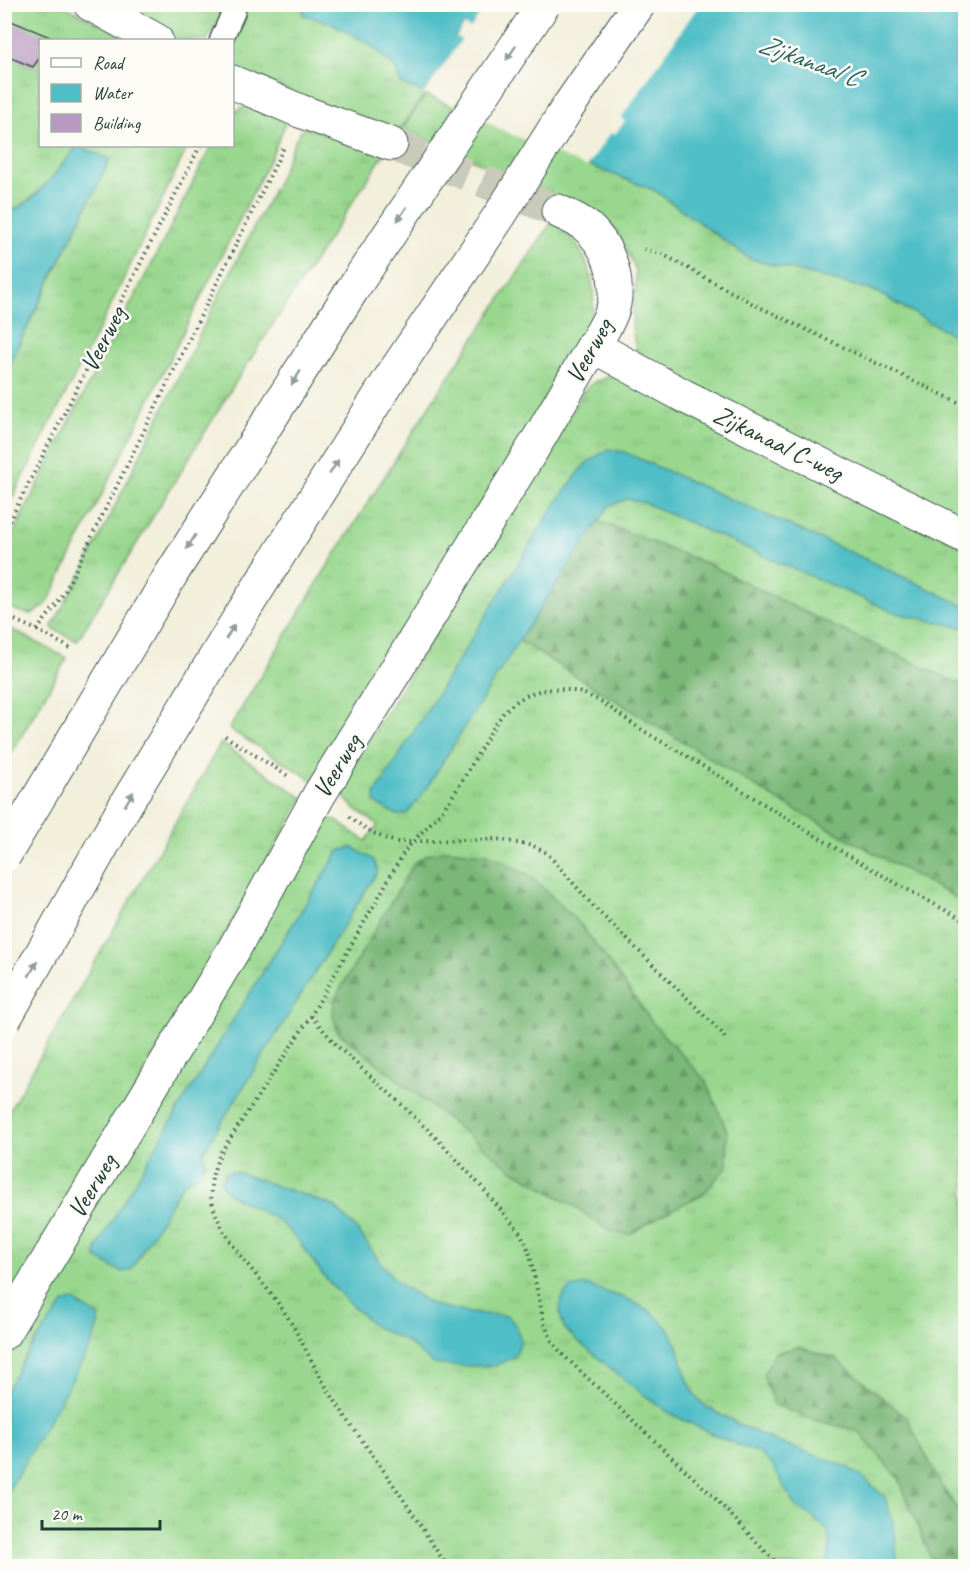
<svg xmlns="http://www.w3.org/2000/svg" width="970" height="1571" viewBox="0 0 970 1571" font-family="Caveat,sans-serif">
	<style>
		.grass { fill: url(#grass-tufts); stroke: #5c8a60; stroke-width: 1.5 }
		.forest { fill: url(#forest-firs); stroke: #4c7a56; stroke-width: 1.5 }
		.water { fill: #4fbec6; stroke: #377e7d; stroke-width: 1.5 }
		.pier { fill: #f2efdb }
		.building { fill: #b899c1 }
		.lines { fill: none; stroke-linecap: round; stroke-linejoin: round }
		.secondary-tunnel { stroke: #c8cbba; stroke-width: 33; stroke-dasharray: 33 16; stroke-linecap: butt }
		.lane-casing { stroke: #3f584d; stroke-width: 25 }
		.street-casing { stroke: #3f584d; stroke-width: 35 }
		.secondary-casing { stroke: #3f584d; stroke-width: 35 }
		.path { stroke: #3f584d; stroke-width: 4; stroke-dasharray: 1.5 4.5; stroke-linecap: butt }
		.lane { stroke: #fff; stroke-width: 22 }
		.street { stroke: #fff; stroke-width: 33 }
		.secondary { stroke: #fff; stroke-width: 33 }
		.highway-bridge-casing { stroke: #3f584d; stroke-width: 35; stroke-linecap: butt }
		.highway-bridge { stroke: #fff; stroke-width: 33 }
		.oneway { fill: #8f9e9a }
		.labels { text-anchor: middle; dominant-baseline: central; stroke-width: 5; stroke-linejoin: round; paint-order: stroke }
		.street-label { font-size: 26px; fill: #1f3d34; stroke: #fdfcf7 }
		.water-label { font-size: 27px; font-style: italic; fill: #2d6460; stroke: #fdfcf7 }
	</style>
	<defs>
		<pattern id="grass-tufts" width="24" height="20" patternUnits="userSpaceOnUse" patternTransform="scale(1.5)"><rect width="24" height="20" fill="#98d78d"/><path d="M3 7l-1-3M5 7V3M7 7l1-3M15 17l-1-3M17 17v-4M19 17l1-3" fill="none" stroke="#83b97a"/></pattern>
		<pattern id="forest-firs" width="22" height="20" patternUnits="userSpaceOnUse" patternTransform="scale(1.5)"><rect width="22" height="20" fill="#7ab878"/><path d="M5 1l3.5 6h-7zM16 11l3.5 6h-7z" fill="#639763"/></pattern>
	</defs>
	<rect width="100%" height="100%" fill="#fdfcf7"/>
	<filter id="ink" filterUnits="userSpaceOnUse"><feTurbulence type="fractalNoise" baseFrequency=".0167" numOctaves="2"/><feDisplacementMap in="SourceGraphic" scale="12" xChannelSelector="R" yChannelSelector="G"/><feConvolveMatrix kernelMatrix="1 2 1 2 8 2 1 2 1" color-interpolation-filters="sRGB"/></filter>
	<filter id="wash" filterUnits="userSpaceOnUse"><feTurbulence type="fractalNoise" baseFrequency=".008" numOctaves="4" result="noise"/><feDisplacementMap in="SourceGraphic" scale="24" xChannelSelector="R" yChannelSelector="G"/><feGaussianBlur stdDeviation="1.35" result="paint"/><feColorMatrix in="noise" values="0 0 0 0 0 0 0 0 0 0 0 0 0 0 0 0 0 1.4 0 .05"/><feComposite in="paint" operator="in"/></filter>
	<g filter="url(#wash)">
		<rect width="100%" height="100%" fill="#f2efdb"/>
		<path class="grass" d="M5,5H62L133,40H40V146H77C59,169 34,205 5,213Z
			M114,5H487L470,29L464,25L456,37L462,40L397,134L233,68V43L244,16L225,8L207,40H176Z
			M426,95L583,163L654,190L750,259L875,291L965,342V521L648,363L636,350L632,328L636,272L628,253L616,230L593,212L402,129Z
			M249,106L285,119V124L273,153L48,602C32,620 24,614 5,605L4,552L68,424L163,242L211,146H232L233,113L243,107Z
			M303,127L386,151L235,383L77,641L53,629L52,626L84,569L224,285L277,183L295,141Z
			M78,146H188L104,319L5,512V373L110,160Z
			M553,220C589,249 601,285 589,330L314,781L229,729L324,572L435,397Z
			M609,377H626L965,548V1566H5V1365L83,1225L319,821L327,818L335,820L366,841L378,825C364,814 345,806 340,788L585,389L594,382Z
			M5,626L67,658L5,764Z
			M221,743L303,798L5,1316V1118Z"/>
		<path class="forest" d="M583,515L708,564L829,624L965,686V903L776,799L506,633Z
			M447,850L487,854L531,876L580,924L613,968L655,1026L706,1081L727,1131V1167L703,1194L658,1217L629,1235L609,1231L577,1208L511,1169L398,1080L337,1031L333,1015L334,1000L414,863L427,855Z
			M798,1347L835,1358L907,1418L941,1485L965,1521V1566H937L930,1556L899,1479L858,1431L808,1418L774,1405L763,1375L775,1353Z"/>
		<path class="water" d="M303,5H487L470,29L464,25L456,37L462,40L424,93L401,84L395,68L372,46L334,24L303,15Z
			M500,5H965V342L875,291L750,259L654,190L583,163Z
			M78,146L110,159L5,372V213C37,205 57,168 78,146Z
			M608,449L624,452L861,557L965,606V628L896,613L773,560L645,503L627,499L609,506L518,642L424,792L407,814L397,815L375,803V794L556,503L585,464Z
			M352,847L374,860L378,871L203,1152L205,1162L200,1173L183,1183L131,1270L122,1272L96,1258L97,1247C174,1113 256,982 339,851Z
			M226,1172H237L334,1206L358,1231L380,1262L400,1285L433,1305L469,1313L508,1316L516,1326L521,1341L515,1356L495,1366H452L433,1364L407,1342L374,1326L345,1299L322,1274L297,1239L278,1220L234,1197L226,1191L221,1182Z
			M586,1285L630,1300L653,1313L671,1332L679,1350L685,1373L695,1395L705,1406L742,1426L777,1442L845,1466L866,1480L885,1497L895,1531L897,1563L895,1566H826L830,1548L828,1531L814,1518L796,1506L784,1487L773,1465L757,1452L730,1442L671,1414L644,1395L609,1367L576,1340L564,1328L560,1314L561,1298L570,1288Z
			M72,1300L100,1317L93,1342L48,1422L5,1496V1393L30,1349L64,1303Z"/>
		<path class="pier" d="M487,4H490L489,6L472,31L469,32L465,29L460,36L464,38V42L427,95L422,96L461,40L456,37L464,25L470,28Z
			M497,4L699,5L621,118L625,121L614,135L610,133L587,167L504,131L434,95L433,93Z"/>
		<g id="blocks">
			<path class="building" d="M4,18L50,37L48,40H40V57L33,67L4,55Z"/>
		</g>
	</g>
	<g filter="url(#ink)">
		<use href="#blocks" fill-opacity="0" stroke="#3f584d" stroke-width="1.5"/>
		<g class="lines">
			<path class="secondary-tunnel" d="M391,144L558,211"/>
			<defs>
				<path id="lane" d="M221,40L234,11"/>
				<path id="street" d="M4,1333L234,949L319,795L541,435L593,346L684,396L966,537"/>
				<path id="secondary" d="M90,4L156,40
					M232,82L300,111L391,144
					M558,211C568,216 579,220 587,227C608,245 619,277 614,304C611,319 601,333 593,346"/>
			</defs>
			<use href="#lane" class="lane-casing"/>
			<use href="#street" class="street-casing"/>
			<use href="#secondary" class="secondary-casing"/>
			<path class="path" d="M644,249L664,255L755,305L966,406
				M4,532L200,146
				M4,615L37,630L57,604L65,591L285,145
				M37,630L72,649
				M225,736L288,776
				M349,817C365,828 378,838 398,842L497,839L533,846L547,853L594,907L692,1003L722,1033L727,1041
				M311,1016L338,1047L397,1100L439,1141L479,1184L521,1234L529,1251L544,1323L552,1341L561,1353L715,1498L779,1566
				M447,1566C430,1541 414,1515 397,1490C373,1455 347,1421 325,1385C311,1362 300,1336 285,1313C264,1281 225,1244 214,1209C207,1188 213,1170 221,1152L311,1016L403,854C416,836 434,822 447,804C468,775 483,741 504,712C524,692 546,685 574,691C596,695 615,712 633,724C648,734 664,743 680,752C774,810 867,870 966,921"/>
			<use href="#lane" class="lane"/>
			<use href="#street" class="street"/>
			<use href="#secondary" class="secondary"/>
			<defs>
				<path id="highway-bridge" d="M4,856L172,573L352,290L544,4
					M4,1020L126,804L236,623L391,377L500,215L568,107L639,4"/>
			</defs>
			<use href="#highway-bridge" class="highway-bridge-casing"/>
			<use href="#highway-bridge" class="highway-bridge"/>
		</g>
		<defs><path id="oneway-solid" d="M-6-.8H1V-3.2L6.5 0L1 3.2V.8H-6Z" transform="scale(1.5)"/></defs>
		<g class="oneway">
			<use href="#oneway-solid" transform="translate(511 53) rotate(125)"/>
			<use href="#oneway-solid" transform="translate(402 214) rotate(124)"/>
			<use href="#oneway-solid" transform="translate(296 378) rotate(122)"/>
			<use href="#oneway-solid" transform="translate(334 467) rotate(-58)"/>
			<use href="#oneway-solid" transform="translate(191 542) rotate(122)"/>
			<use href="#oneway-solid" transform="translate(230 632) rotate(-59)"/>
			<use href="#oneway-solid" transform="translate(129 799) rotate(-59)"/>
			<use href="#oneway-solid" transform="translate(33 969) rotate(-60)"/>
		</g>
	</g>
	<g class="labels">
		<g class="street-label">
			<text transform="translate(103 339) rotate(-63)">Veerweg</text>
			<text transform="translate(589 351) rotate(-61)">Veerweg</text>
			<text transform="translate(778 443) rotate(26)">Zijkanaal C-weg</text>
			<text transform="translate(337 766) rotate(-59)">Veerweg</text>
			<text transform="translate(92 1186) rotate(-59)">Veerweg</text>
		</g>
		<g class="water-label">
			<text transform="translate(809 60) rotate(20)">Zijkanaal C</text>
		</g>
	</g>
	<rect width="970" height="1571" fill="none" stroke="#fdfcf7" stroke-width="24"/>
	<rect x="39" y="39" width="195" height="108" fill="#fdfcf7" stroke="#a4b0a9" stroke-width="1.5"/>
	<rect x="51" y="58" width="30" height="9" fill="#ffffff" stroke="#a4b0a9" stroke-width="1.5"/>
	<text x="93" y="69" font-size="18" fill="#1f3d34">Road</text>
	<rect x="51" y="84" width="30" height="18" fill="#4fbec6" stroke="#a4b0a9" stroke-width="1.5"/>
	<text x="93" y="99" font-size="18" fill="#1f3d34">Water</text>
	<rect x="51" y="114" width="30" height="18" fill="#b899c1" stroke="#a4b0a9" stroke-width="1.5"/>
	<text x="93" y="129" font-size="18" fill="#1f3d34">Building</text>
	<path d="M42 1520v9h118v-9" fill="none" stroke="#1f3d34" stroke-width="3"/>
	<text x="51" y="1520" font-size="18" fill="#1f3d34" stroke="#fdfcf7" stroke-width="4.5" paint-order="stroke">20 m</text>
</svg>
